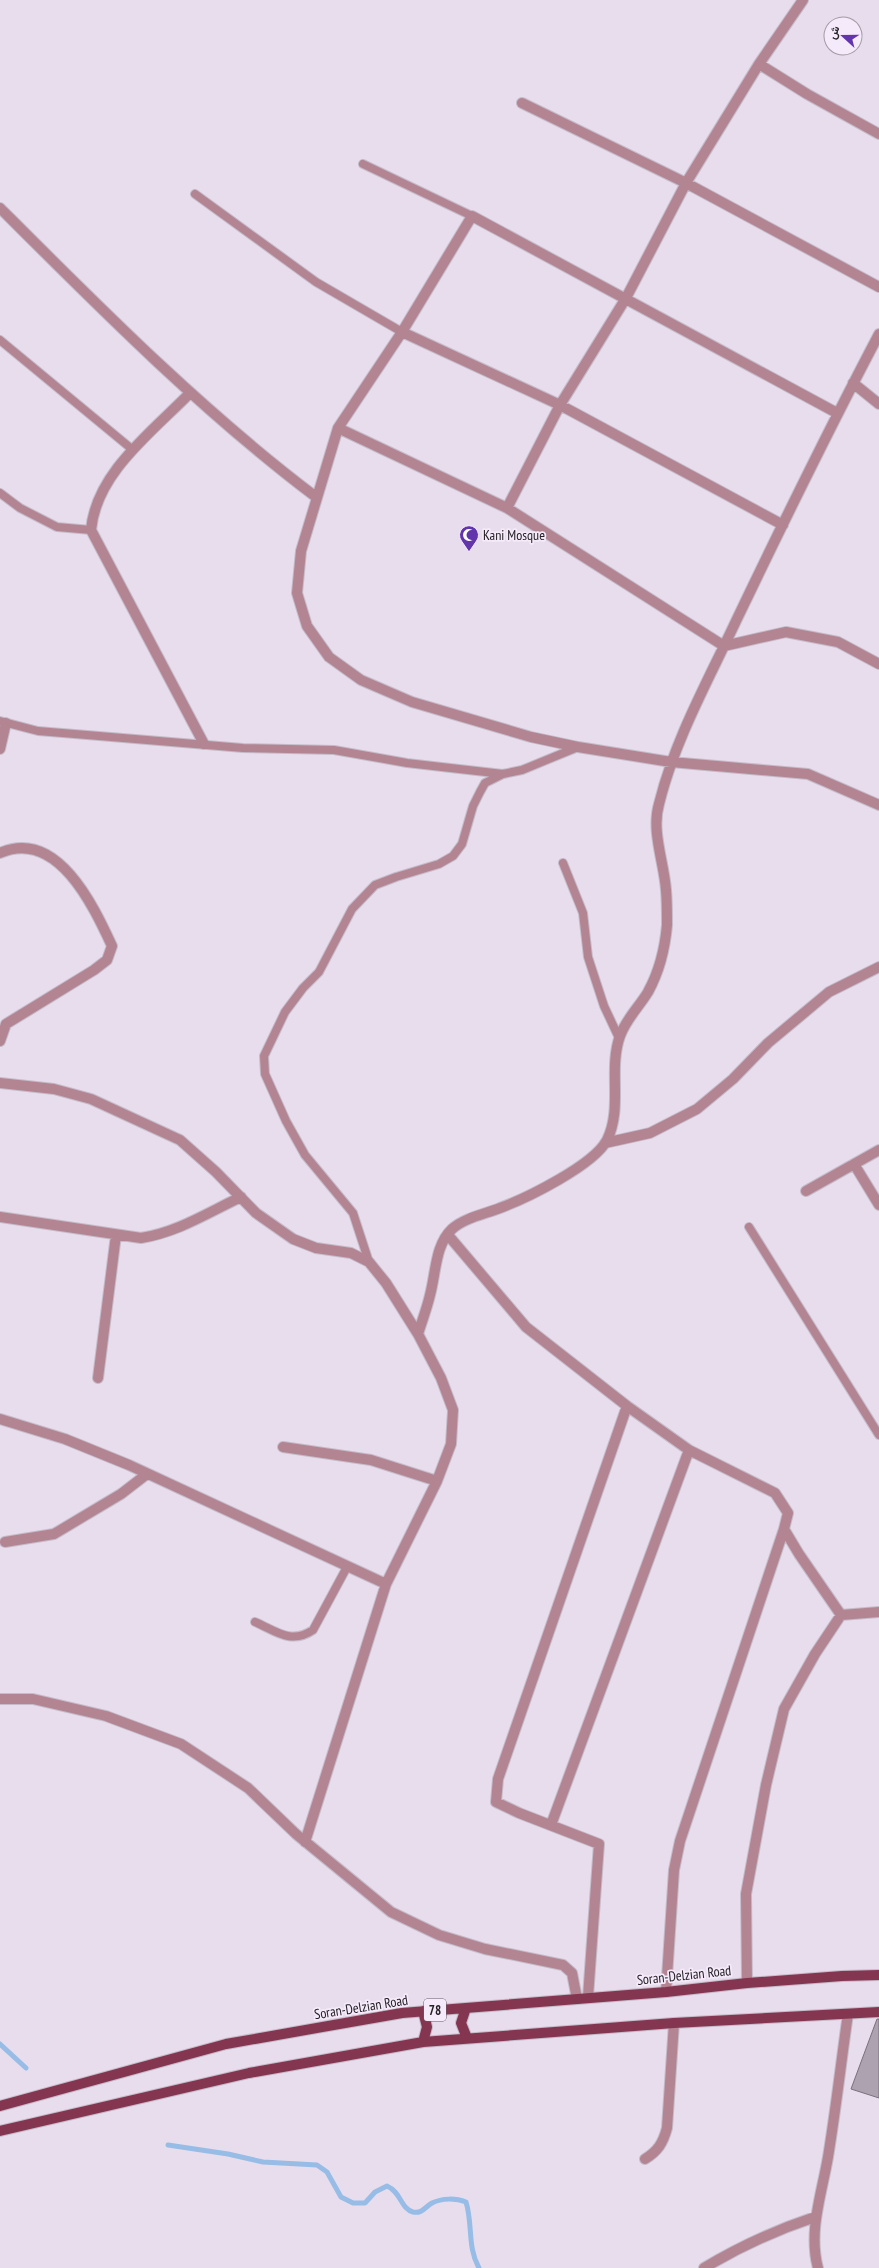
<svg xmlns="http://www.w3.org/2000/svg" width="879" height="2268" viewBox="0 0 879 2268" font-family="'PT Sans Narrow',Vazirmatn,sans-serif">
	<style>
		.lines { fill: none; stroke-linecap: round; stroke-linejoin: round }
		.stream { stroke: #97bde6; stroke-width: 5 }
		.building { fill: #ada2b0; stroke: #7a707d }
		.service-casing { stroke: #c5bbc9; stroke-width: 10 }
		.minor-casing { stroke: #c5bbc9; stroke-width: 12 }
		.primary-casing { stroke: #c5bbc9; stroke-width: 12 }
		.service { stroke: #b38592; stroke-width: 8 }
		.minor { stroke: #b38592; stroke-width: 10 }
		.primary { stroke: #843651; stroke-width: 10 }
		.labels { text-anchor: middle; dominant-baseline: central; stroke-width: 3.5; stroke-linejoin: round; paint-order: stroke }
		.shield { fill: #f5eaf9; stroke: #635d66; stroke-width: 1 }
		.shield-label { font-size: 13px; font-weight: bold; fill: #252127 }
		.poi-label { font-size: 14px; fill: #252127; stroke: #f5eaf9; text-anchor: start }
		.street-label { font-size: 14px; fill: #252127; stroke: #f5eaf9 }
	</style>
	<rect width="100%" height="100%" fill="#e8ddec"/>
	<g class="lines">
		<path class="stream" d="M0,2044L26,2068
			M168,2145L228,2154L263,2162L317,2165L327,2172L341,2197L353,2203H365L375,2192L387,2186C401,2192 401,2209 413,2212C422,2214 425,2207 432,2203C442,2198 456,2198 466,2202C473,2224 467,2247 479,2268"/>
	</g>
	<path class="building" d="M877,2019H879V2098L851,2089Z"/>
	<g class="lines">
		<defs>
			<path id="service" d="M363,164L472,216
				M195,194L316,282L402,332
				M0,340L133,450
				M0,493L20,508L57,527L91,530
				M0,721L38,731L99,736L243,748L334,750L407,763L503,774L522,770L578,747
				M563,863L583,913L588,957L604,1006L619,1038
				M749,1227L879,1435
				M369,1262L353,1213L305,1155L286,1121L265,1074L264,1056L285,1012L303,988L319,972L352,909L375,885L396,877L439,864L453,856L462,844L473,806L480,792L485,783L503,774
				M255,1622C276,1631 291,1645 313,1630L347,1567"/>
			<path id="minor" d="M759,64L807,94L879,134
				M522,103L686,183L879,287
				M0,208C101,309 202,411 316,497
				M402,332L560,405L783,525
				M853,383L879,404
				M190,393C152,432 96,473 91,530L204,744
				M837,413L472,216L402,332L338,428L301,551L297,593L307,626L329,657L361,680L412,702L531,737L578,747L671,762L808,774L879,805
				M338,428L507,508L724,646L786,632L838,642L879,664
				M507,508L560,405L626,298L686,183L759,64L803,0
				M0,749L6,723
				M0,853C57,828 93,905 112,946L107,960L94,970L6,1024L0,1041
				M0,1083L54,1089L91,1099L180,1140L216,1172L256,1213L293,1239L316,1248L351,1253L369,1262L386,1283L418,1334L441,1378L453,1410L451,1444L437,1481L386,1584L305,1842
				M605,1143L650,1133L697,1109L733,1079L768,1043L829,992L879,967
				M854,1164L879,1205
				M806,1191L879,1150
				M0,1217L141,1238C178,1232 207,1213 241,1197
				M448,1235L526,1327L627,1406L689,1450L775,1493L788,1513L784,1529L799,1554L841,1615L879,1612
				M418,1334C422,1321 427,1308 430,1295C436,1273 435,1245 452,1229C464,1218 485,1214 500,1208C527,1198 594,1165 607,1140C623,1108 608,1069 620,1036C626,1019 639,1007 648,992C659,972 665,948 667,925C667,914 667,901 666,890C664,862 651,831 659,804C675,739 708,681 736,621C782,525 829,429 879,334
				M98,1378L116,1235
				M0,1419L65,1439L129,1465L386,1584
				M283,1447L371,1460L437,1481
				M5,1542L54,1534L121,1494L147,1474
				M0,1699H33L106,1716L181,1744L248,1788L296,1834L391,1912L439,1935L485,1949L563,1965L572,1973L577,1999
				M551,1825L689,1450
				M747,1983L746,1894L766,1785L784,1709L815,1654L841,1615
				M666,1992L674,1870L680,1841L784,1529
				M588,1997L599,1844L519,1813L496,1802L498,1779L627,1406
				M645,2159C658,2151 663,2143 667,2128L674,2023
				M704,2268C739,2247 776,2230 815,2217
				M818,2268C808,2231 822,2193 828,2157C836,2109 841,2062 848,2014"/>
			<path id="primary" d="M466,2008L461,2023L467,2038
				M423,2011L427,2027L423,2042
				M0,2106L226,2044L402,2013L666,1992L747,1983L842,1976L879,1975
				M0,2131L249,2073L423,2042L674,2023L879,2012"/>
		</defs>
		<use href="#service" class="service-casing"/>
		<use href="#minor" class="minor-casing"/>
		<use href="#primary" class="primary-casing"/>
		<use href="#service" class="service"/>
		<use href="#minor" class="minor"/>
		<use href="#primary" class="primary"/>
	</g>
	<defs>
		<symbol id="mosque-pin" viewBox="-11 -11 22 30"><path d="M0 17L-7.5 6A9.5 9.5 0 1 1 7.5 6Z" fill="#6335ad" stroke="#f5eaf9"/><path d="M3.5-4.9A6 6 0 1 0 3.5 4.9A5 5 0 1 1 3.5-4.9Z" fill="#fff"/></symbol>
	</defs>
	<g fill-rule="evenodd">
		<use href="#mosque-pin" x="458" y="524" width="22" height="30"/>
	</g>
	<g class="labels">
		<rect class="shield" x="424" y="1999" width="22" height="22" rx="3"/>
		<g class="shield-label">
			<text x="435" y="2010">78</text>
		</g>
		<g class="poi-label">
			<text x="483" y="535">Kani Mosque</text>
		</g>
		<g class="street-label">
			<text transform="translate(684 1975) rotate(-6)">Soran-Delzian Road</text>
			<text transform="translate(361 2007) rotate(-9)">Soran-Delzian Road</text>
		</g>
	</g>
	<g transform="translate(843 36) rotate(291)"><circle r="19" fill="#f5eaf9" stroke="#a29aa5"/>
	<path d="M0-3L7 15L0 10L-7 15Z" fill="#6335ad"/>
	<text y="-6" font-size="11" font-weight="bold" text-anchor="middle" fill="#252127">ش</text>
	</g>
</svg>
